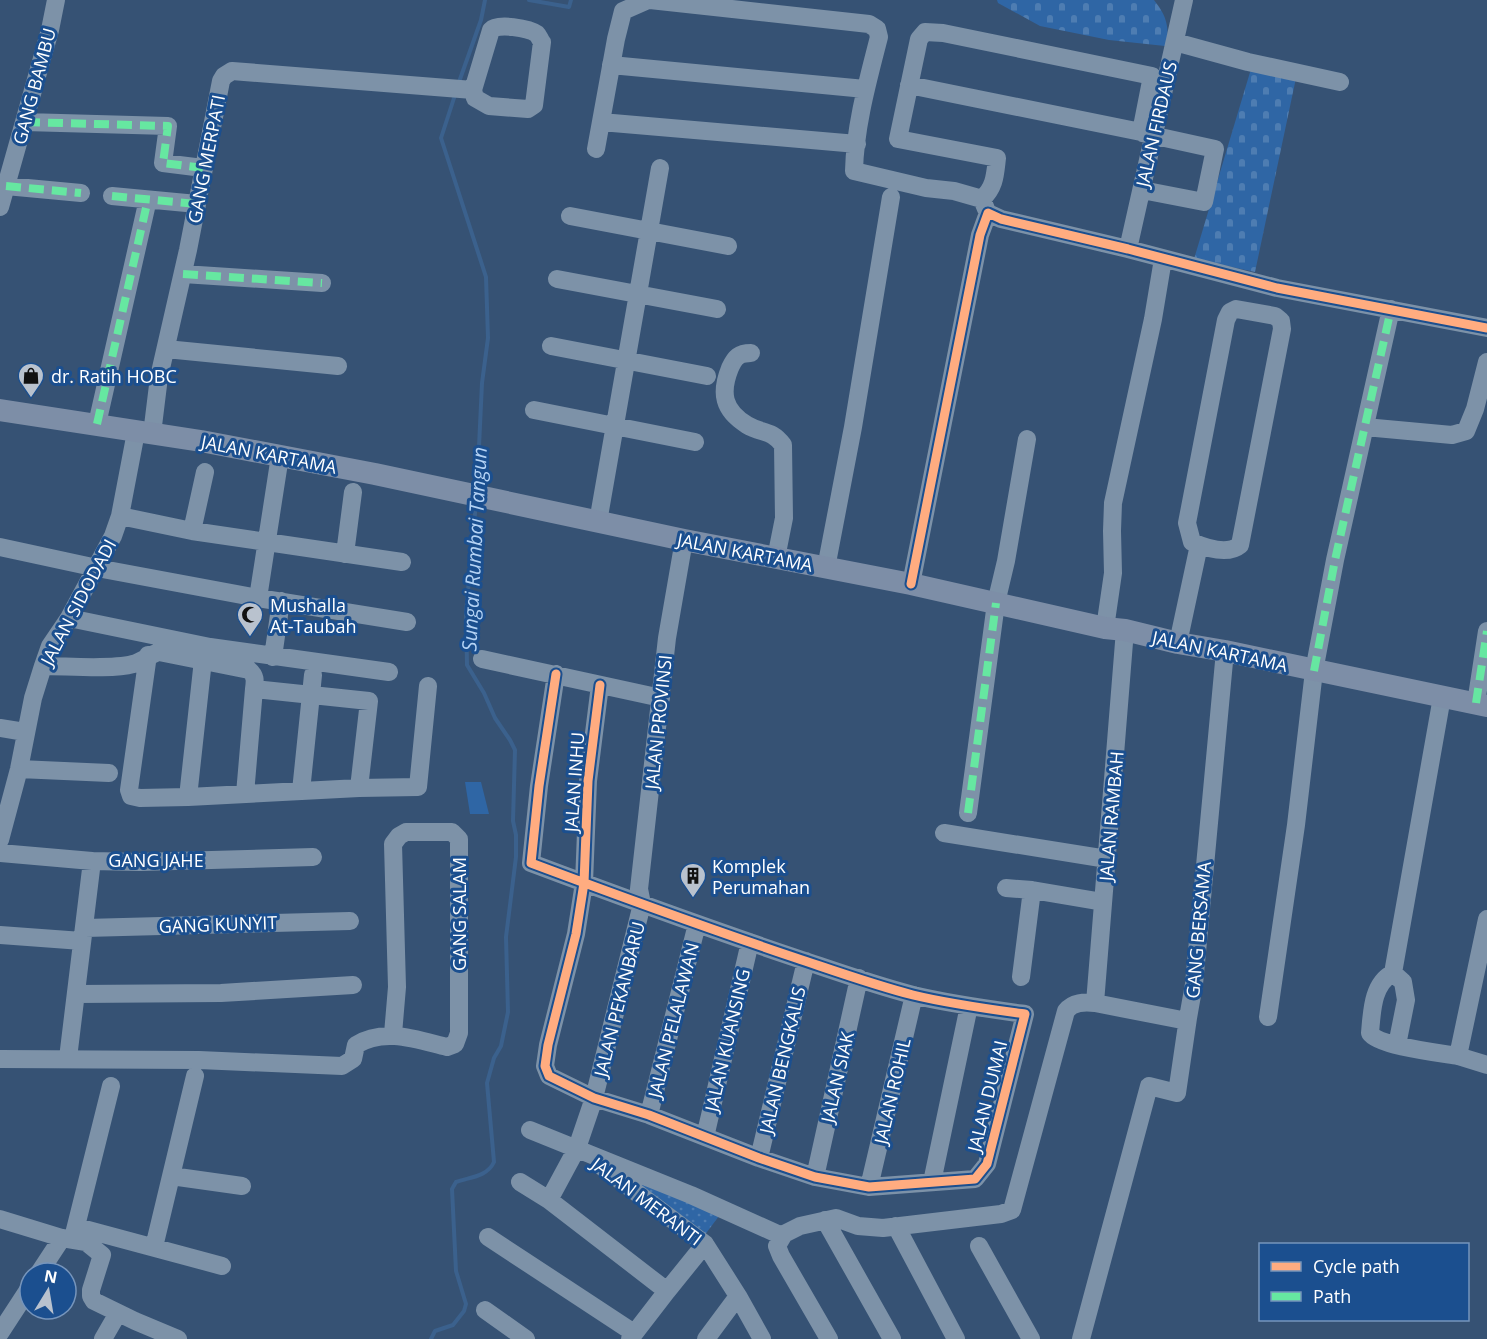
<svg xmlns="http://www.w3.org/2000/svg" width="1487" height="1339" viewBox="0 0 1487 1339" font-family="'Open Sans',sans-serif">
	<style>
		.grass { fill: #2f66a5 }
		.cemetery { fill: url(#cemetery-stones) }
		.park { fill: url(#park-dots) }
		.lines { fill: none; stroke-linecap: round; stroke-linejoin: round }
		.stream { stroke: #3b618d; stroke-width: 4 }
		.minor { stroke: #7d92a8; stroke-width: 18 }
		.major { stroke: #7d8ea7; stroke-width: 22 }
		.quiet { stroke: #66e7a1; stroke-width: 8; stroke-dasharray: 15 8; stroke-linecap: butt }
		.cycleway-casing { stroke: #1b4f8f; stroke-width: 13 }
		.cycleway { stroke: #ffac80; stroke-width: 9 }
		.labels { text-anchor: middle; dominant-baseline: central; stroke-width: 6; stroke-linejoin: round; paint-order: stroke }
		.street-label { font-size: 18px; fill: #fff; stroke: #1b4f8f }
		.poi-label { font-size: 18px; fill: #fff; stroke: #1b4f8f; text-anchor: start }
		.water-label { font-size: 20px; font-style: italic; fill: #b5d3f5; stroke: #1b4f8f }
	</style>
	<defs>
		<pattern id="cemetery-stones" width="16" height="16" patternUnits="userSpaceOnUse" patternTransform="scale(1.5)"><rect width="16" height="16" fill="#2f66a5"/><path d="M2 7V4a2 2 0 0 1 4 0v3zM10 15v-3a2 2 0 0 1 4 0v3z" fill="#4e7db2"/></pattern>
		<pattern id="park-dots" width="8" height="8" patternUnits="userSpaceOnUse" patternTransform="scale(1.5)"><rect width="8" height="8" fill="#2f66a5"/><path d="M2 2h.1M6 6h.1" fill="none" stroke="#4e7db2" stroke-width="1.8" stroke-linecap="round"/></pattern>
	</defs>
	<rect width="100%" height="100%" fill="#365274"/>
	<path class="grass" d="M465,782H481L489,814H470Z"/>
	<path class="cemetery" d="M997,0H1154C1166,16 1168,22 1168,43L1165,46L1109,40L1040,26L998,3Z
		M1251,69L1296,78L1255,272L1194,259Z"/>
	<path class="park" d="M598,1159L722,1212L704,1236Z"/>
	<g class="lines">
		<path class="stream" d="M529,0L569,7L571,0
			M459,82L481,20L485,0
			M455,95L441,138L486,277L488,338L482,383L477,489
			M431,1339L435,1331L453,1325L464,1311L466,1304L456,1271L452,1189L456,1182C470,1177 487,1177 494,1162L487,1083L494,1058L501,1046L508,1012L506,937L516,857V835L513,821L515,750L510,740L495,718L484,693L467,665L466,613L476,502"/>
		<path class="minor" d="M650,0L869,24L877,29L879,37C868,80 855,126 854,171L926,188L954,191L982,199L986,209
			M1175,42L1248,62L1340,82
			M611,65L865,89
			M909,85L1141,132L1152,76L943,33L925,32L919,39L898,139L997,158C995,175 995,187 982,199
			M25,122L168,126L163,163L203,168
			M601,122L857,144
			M596,149L616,39L623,11L648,0
			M6,186L81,193
			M1142,190L1204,202L1215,149L1142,133
			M112,196L197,204
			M0,207L50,30L56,0
			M570,216L728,246
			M1128,249L1184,0
			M183,274L322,283
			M557,279L717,309
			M1236,309L1275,316L1281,321L1282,329L1240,545C1228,555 1206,548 1192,542L1187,523L1226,320L1230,312Z
			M551,346L707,376
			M166,349L338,366
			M751,353C739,353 735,357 730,368C720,393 723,410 747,425C762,434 771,429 783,445L784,518L776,558
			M534,410L695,442
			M97,424L146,208
			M1365,427L1452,435L1466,431L1475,409L1487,362
			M152,434L159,377L188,250L221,81L224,76L232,71L473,90L491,30C497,23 529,28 537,34C539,36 540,40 542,42L534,105L528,109L489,106L475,98L473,90
			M120,516L192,531L402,562
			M598,522L660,168
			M192,531L205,472
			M0,547L97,568L258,598L407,622
			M345,554L353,492
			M826,568L853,427L891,197
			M911,584L980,235L988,213L1001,219L1128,249L1277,288L1487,328
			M258,598L280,456
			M69,618L210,647L389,672
			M1105,628L1113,573L1112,531L1113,503L1153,319L1163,259
			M1178,643L1199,545
			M273,657L281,601
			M482,659L661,698
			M43,666C67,666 112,670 133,664C143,661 149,655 159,652L249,670C256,676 255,681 254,689L369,701L359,788L188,797L140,798L131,796L129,790L148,655
			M556,674L539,786L531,863C619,896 707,928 796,958C835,971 874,985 913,995C950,1004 988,1009 1025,1014L987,1164L975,1179L869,1187L815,1177L759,1158L649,1115L594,1098L549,1076L545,1066L548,1045L576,934L584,883L588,781L600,685
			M1476,703L1487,631
			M0,728L25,732
			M19,769L109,773
			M359,788L418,787L428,686
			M301,791L313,675
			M245,794L254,689
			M188,797L203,660
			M968,813L996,603L1006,561L1027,439
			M944,833L1107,859
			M0,840L19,769L33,698L43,666L50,646L69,618L113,536L120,516L136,432
			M0,853L92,861L140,862L313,857
			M1006,888L1032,890
			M1487,919L1458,1056L1487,1065
			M85,928L350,921
			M0,935L82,941
			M1393,973L1442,697
			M1393,973C1372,984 1372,1012 1370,1033C1378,1046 1440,1053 1458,1056
			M1393,973L1403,982L1406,1000L1397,1045
			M1021,977L1032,890L1103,902
			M77,994L221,993L353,985
			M1095,1003L1125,630
			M1268,1017L1296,825L1314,671L1335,560L1391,309
			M68,1058L92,861
			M0,1059L199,1060L342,1066L353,1059L356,1045C384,1027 418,1040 447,1047L455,1044L459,1033V839L452,832H406L399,836L393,844L397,987L393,1034
			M649,1115L697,924
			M530,1130L691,1195L782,1236
			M705,1137L750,942
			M759,1158L806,961
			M600,1165L705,1244L738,1296L762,1339
			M171,1176L242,1186
			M815,1177L859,978
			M520,1182L549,1200L667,1291L705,1244
			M932,1182L969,1006
			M869,1187L914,995
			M549,1200L577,1148L594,1098L642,904L639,889L667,638L684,540
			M0,1219L62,1238L86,1242L102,1255L91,1290V1296L94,1301L135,1321L178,1339
			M825,1220L892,1339
			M896,1226L956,1339
			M77,1227L222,1266
			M488,1237L634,1333
			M73,1238L111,1086
			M979,1246L1031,1339
			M154,1247L195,1076
			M39,1273L62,1238
			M485,1310L526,1339
			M0,1333L30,1287
			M103,1339L118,1313
			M630,1339L667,1291
			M706,1339L738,1296
			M829,1339L781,1256L777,1246L784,1234L800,1226L836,1218L858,1226L883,1228L1001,1214L1012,1210L1066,1011C1073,1002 1084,1002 1095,1003L1182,1020L1188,1018L1194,984L1225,651
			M1081,1339L1149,1086L1177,1093L1188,1018"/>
		<path class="major" d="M0,410L201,441L375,474L684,540L911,584L1105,628L1125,630L1178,643L1225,651L1487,706"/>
		<path class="quiet" d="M25,122L168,126L163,163L203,168
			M6,186L81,193
			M112,196L197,204
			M183,274L322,283
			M97,424L146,208
			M1314,671L1335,560L1391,309
			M1476,703L1487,631
			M968,813L996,603"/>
		<defs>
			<path id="cycleway" d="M911,584L980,235L988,213L1001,219L1128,249L1277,288L1487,328
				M556,674L539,786L531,863C619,896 707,928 796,958C835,971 874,985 913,995C950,1004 988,1009 1025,1014L987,1164L975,1179L869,1187L815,1177L759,1158L649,1115L594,1098L549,1076L545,1066L548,1045L576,934L584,883L588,781L600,685"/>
		</defs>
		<use href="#cycleway" class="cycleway-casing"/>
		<use href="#cycleway" class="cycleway"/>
	</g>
	<defs>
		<symbol id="shop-pin" viewBox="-11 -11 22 30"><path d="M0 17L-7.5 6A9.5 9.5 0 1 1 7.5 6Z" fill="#b9c2ce" stroke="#1b4f8f"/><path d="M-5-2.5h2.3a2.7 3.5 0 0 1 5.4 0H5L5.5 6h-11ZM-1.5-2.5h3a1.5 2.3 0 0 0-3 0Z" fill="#111"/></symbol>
		<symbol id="mosque-pin" viewBox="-11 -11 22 30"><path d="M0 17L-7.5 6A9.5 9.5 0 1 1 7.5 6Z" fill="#b9c2ce" stroke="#1b4f8f"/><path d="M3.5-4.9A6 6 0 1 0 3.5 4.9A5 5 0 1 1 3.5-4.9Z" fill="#111"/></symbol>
		<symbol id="building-pin" viewBox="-11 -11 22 30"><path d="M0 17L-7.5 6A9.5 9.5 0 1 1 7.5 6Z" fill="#b9c2ce" stroke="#1b4f8f"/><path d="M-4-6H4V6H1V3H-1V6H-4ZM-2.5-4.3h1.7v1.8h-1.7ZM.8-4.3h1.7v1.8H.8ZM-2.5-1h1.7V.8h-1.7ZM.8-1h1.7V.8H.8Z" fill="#111"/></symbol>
	</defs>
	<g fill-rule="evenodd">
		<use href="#shop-pin" x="16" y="361" width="30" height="40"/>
		<use href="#mosque-pin" x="235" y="600" width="30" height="40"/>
		<use href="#building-pin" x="678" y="861" width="30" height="40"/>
	</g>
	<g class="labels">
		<g class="street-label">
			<text transform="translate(34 86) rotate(-75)">GANG BAMBU</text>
			<text transform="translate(1156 124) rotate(-77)">JALAN FIRDAUS</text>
			<text transform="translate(206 159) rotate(-79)">GANG MERPATI</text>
			<text transform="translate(269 454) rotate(11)">JALAN KARTAMA</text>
			<text transform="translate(745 552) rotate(11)">JALAN KARTAMA</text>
			<text transform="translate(78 602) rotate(-62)">JALAN SIDODADI</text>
			<text transform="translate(1220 651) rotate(12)">JALAN KARTAMA</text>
			<text transform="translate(658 722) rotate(-84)">JALAN PROVINSI</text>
			<text transform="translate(574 782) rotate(-86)">JALAN INHU</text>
			<text transform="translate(1111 816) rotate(-85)">JALAN RAMBAH</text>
			<text x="156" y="860">GANG JAHE</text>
			<text transform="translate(459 914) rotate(-90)">GANG SALAM</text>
			<text transform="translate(218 924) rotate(-2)">GANG KUNYIT</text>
			<text transform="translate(1198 930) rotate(-85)">GANG BERSAMA</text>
			<text transform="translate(619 999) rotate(-76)">JALAN PEKANBARU</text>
			<text transform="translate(673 1020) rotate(-76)">JALAN PELALAWAN</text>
			<text transform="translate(727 1040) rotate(-77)">JALAN KUANSING</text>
			<text transform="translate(782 1060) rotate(-77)">JALAN BENGKALIS</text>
			<text transform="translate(837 1077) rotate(-77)">JALAN SIAK</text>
			<text transform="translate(892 1091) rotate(-77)">JALAN ROHIL</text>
			<text transform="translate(987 1096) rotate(-76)">JALAN DUMAI</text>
			<text transform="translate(647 1201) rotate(37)">JALAN MERANTI</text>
		</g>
		<g class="poi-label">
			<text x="51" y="376">dr. Ratih HOBC</text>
			<text x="270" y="605">Mushalla<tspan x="270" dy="21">At-Taubah</tspan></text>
			<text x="712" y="866">Komplek<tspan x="712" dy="21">Perumahan</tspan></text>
		</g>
		<g class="water-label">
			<text transform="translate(474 549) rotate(-87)">Sungai Rumbai Tangun</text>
		</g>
	</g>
	<rect x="1259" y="1243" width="210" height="78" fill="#1b4f8f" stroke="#7695bc" stroke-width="1.5"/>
	<rect x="1271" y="1262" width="30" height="9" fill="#ffac80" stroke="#7695bc" stroke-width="1.5"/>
	<text x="1313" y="1273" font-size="18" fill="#ffffff">Cycle path</text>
	<rect x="1271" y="1292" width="30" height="9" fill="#66e7a1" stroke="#7695bc" stroke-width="1.5"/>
	<text x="1313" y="1303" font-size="18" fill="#ffffff">Path</text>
	<g transform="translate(48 1291) rotate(11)"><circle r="28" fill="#1b4f8f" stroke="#7695bc" stroke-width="1.5"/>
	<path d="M0-4.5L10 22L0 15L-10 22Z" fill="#b9c2ce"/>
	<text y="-9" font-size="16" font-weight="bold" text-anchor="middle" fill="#ffffff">N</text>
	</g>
</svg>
